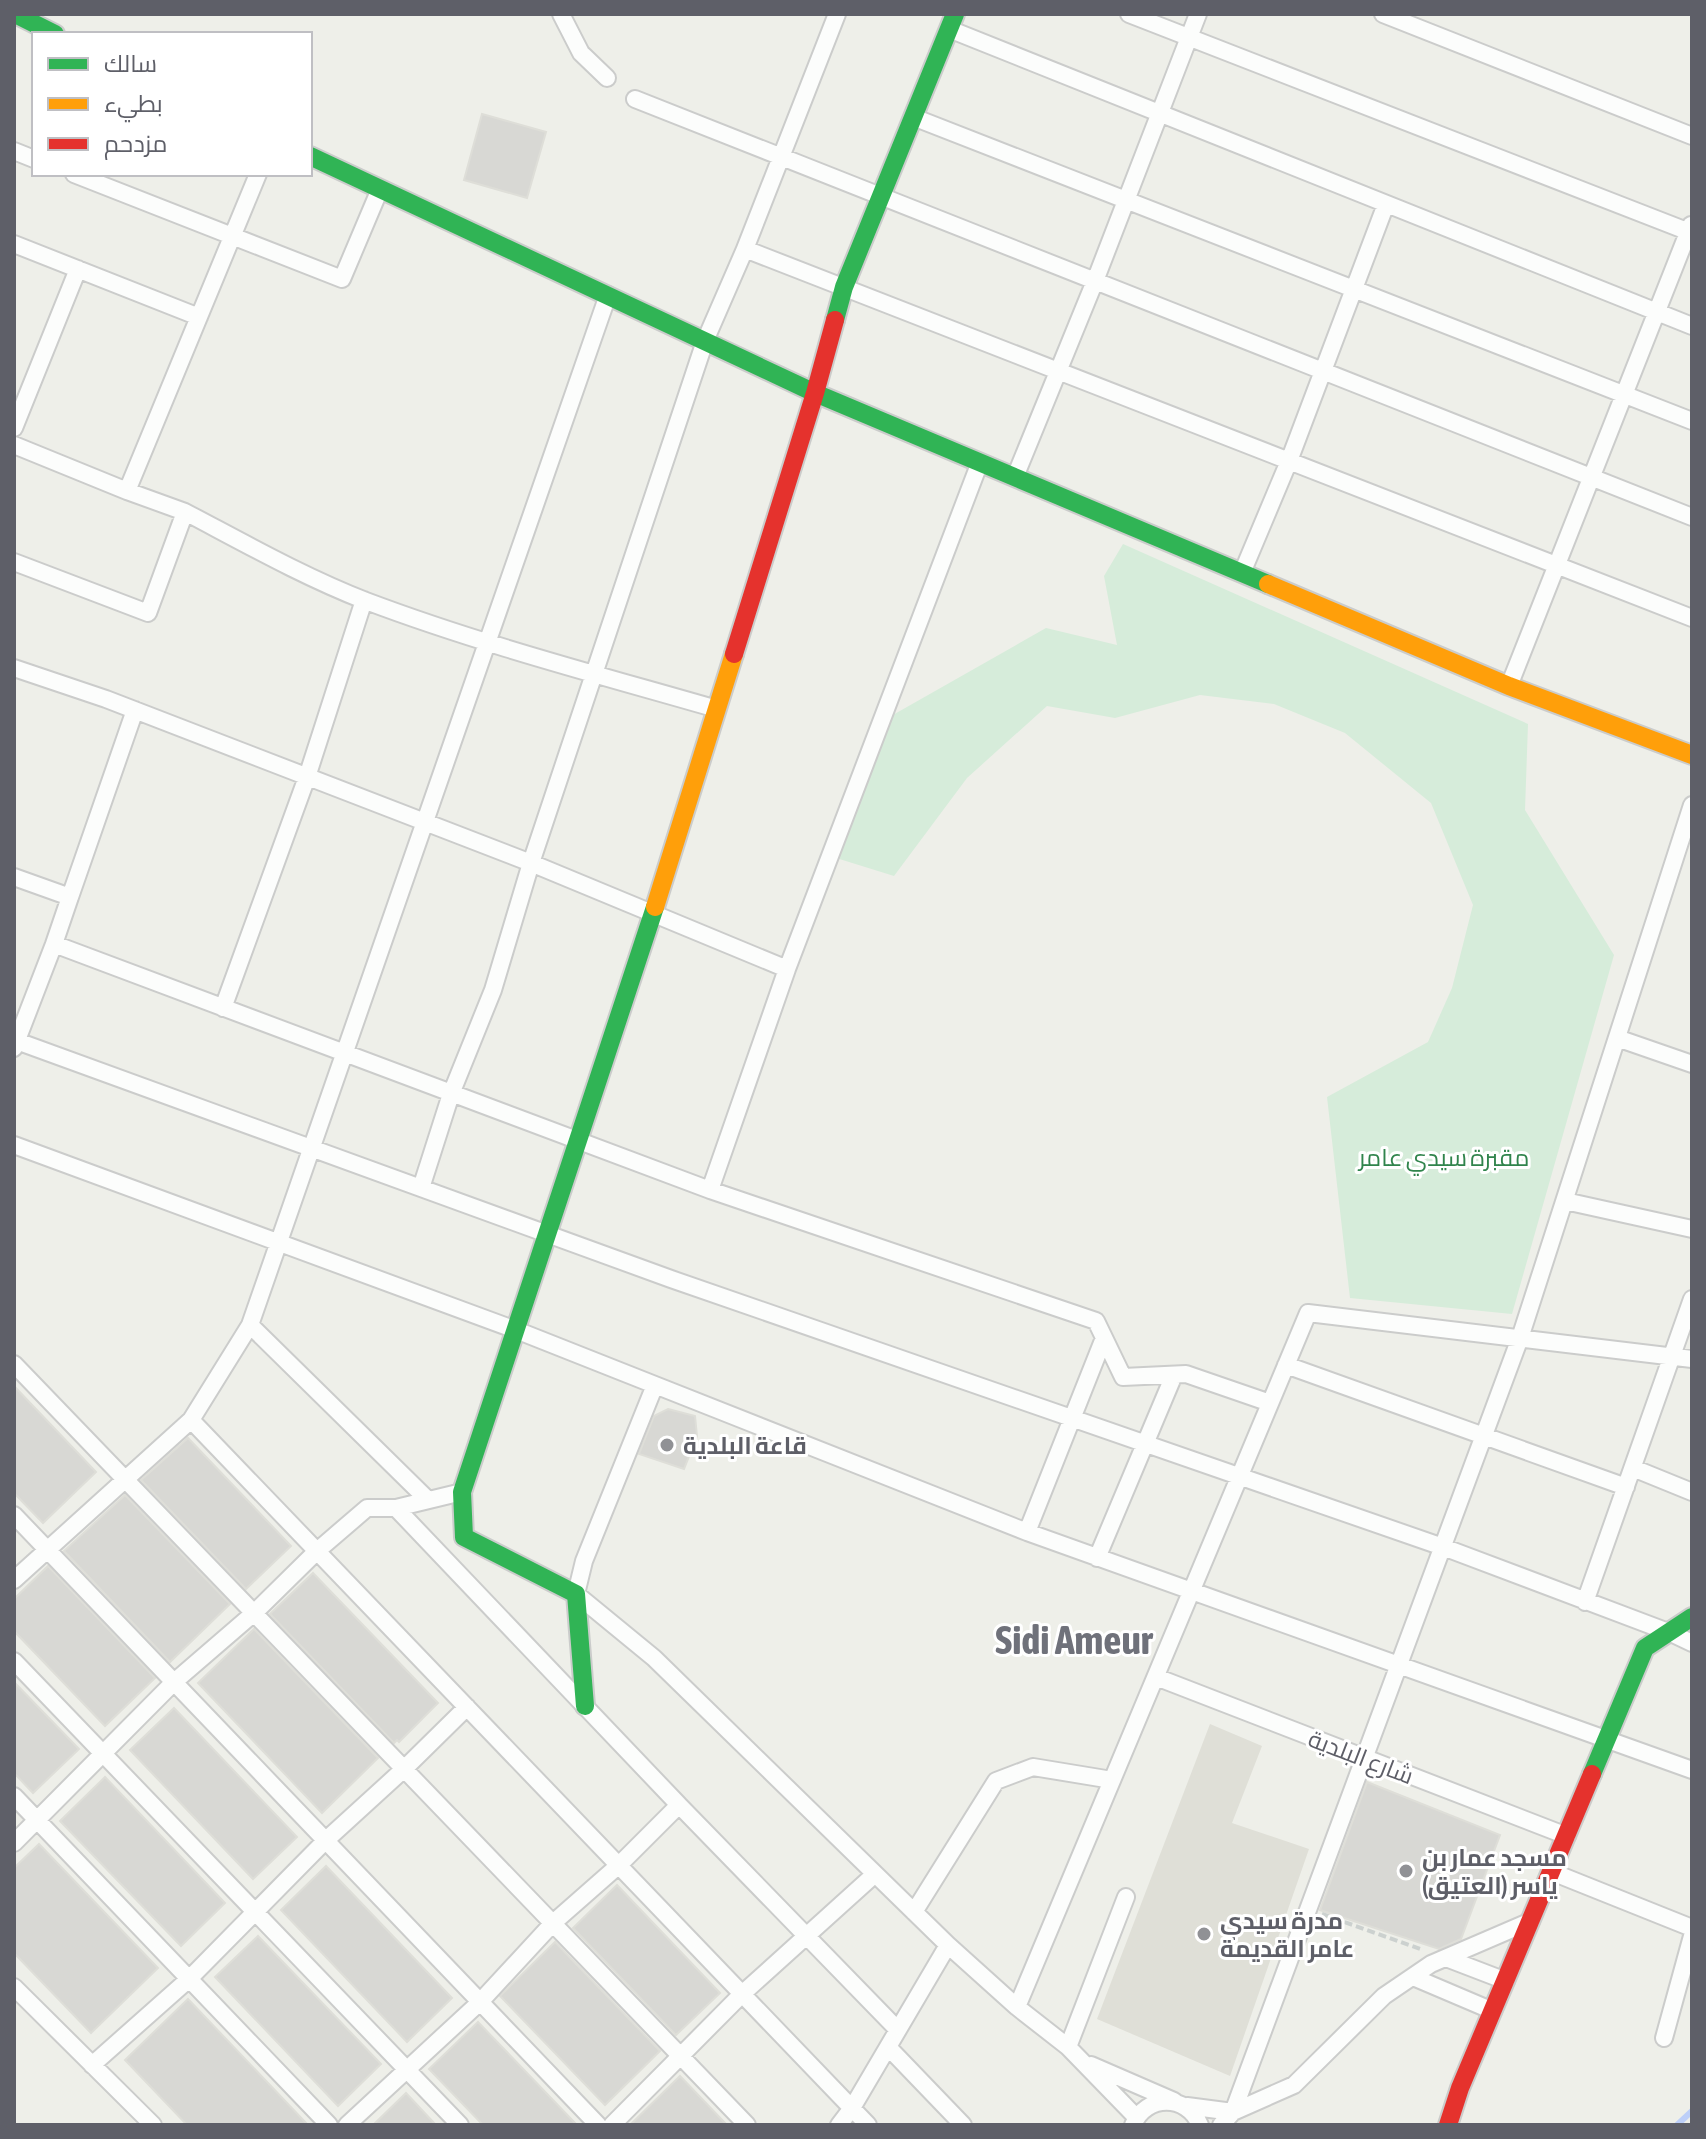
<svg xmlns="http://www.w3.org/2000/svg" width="1706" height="2139" viewBox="0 0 1706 2139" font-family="'Asap Condensed',Cairo,sans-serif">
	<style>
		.education { fill: #dfdfd7 }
		.green { fill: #d6ecda }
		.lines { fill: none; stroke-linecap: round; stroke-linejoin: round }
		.stream { stroke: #bdcff8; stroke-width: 6 }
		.building { fill: #d8d8d4; stroke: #deded8; stroke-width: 2 }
		.street-casing { stroke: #cbcccb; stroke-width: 20 }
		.fast-casing { stroke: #cbcccb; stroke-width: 22 }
		.slow-casing { stroke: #cbcccb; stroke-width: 22 }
		.jam-casing { stroke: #cbcccb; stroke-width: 22 }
		.path { stroke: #ccd1cf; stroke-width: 4; stroke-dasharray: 8 4; stroke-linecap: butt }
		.street { stroke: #fcfdfc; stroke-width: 16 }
		.fast { stroke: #30b455; stroke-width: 18 }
		.slow { stroke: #ff9f0a; stroke-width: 18 }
		.jam { stroke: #e5322d; stroke-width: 18 }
		.poi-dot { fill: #909195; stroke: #fff; stroke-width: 3 }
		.labels { text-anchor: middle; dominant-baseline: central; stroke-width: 6; stroke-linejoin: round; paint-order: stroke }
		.park-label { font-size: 24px; fill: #30844c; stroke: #fff }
		.poi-label { font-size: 24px; font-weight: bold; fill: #5e5f68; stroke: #fff; text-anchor: start }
		.street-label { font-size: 24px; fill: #5e5f68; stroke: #fff }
		.town-label { font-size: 40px; font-weight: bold; fill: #6f717a; stroke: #fff }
	</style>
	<rect width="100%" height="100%" fill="#eeefe9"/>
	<path class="education" d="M1210,1724L1262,1746L1232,1823L1309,1849L1230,2076L1097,2019Z"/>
	<path class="green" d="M1123,544L1528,724L1525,810L1614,955L1512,1314L1350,1298L1327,1097L1428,1042L1452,988L1473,905L1431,803L1345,733L1274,704L1200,695L1115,718L1047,706L967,778L894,876L833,857L884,720L1046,628L1117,645L1104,576Z"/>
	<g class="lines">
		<path class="stream" d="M1677,2125L1692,2111"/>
	</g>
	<path class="building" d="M482,114L546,132L527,198L464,180Z
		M14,1386L96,1472L43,1523L14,1493Z
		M668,1409L695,1416L697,1436L684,1469L639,1454L654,1416Z
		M188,1438L291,1546L246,1589L141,1480Z
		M125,1495L230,1604L170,1662L64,1551Z
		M48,1566L155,1678L105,1726L14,1631V1599Z
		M313,1573L438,1703L399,1742L397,1740L394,1743L270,1614Z
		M254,1629L378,1758L322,1813L198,1683Z
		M14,1682L79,1749L33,1793L14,1773Z
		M174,1708L297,1837L253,1879L130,1750Z
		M105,1777L225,1903L181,1946L60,1821Z
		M1367,1782L1500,1835L1461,1939L1439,1949L1320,1910Z
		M39,1844L158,1968L91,2033L14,1953V1868Z
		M326,1866L452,1998L407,2042L281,1910Z
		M617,1885L720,1993L676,2035L573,1928Z
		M258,1936L381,2064L338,2106L215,1977Z
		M555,1942L660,2051L605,2105L500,1996Z
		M188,1999L308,2125H187L125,2060Z
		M478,2022L577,2125H483L429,2069Z
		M680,2076L727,2125H630Z
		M406,2093L436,2125H373Z"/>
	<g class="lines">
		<defs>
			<path id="street" d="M561,14L581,53L607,78
				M1129,14L1692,233
				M1383,14L1692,136
				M949,29L1692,326
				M635,99L1692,517
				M913,117L1692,421
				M14,151L34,159
				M74,174L342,279L380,189
				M14,244L199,317
				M745,249L1692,618
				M14,428L78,269
				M14,445L127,491L258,174
				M1015,477L1095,281L1198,14
				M185,512C244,543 304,577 366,601C480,644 599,675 717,709
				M14,562L148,613L185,512L127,491
				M1242,573L1289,461L1386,204
				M14,668L106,699L531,863L787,969
				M1509,686L1691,225
				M14,877L70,897L54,944
				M70,897L135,710
				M223,1008L307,777L364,600
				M1617,1038L1692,1064
				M14,1040L671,1279L1443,1547L1671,1633L1692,1643
				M14,1048L54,944L710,1190L787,969L980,462
				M14,1145L516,1330L655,1385L584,1561L576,1594L654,1658L948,1945
				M421,1188L451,1094L493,990L531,863L705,341L745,249L837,14
				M710,1190L1096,1321L1123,1377L1186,1374L1270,1403
				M1565,1201L1692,1229
				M250,1325L428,1500
				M14,1364L747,2125
				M1286,1365L1626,1487
				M655,1385L1027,1532L1692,1770
				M191,1420L250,1325L608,295
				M1633,1468L1692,1492
				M462,1492L396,1508L679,1805
				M14,1515L598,2125
				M1027,1532L1104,1338
				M1097,1558L1174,1375
				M14,1580L191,1420L868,2125
				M1585,1602L1692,1299
				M14,1661L460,2125
				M1156,1677L1567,1836
				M14,1796L329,2125
				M14,1843L174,1682L254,1613L317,1551L367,1508H396
				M1552,1872L1692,1928
				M914,1912L996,1781L1033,1767L1112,1780
				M1446,1958L1506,1981
				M1413,1977L1493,2011
				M14,1987L153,2125
				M1017,2007L1308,1313L1692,1359
				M1664,2038L1692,1936
				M888,2047L963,2125
				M1068,2047L1126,1897
				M92,2065L189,1979L325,1841L404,1769L467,1707
				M1091,2065L1174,2101
				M1187,2106L1233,2112L1294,2085L1384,1996L1431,1964L1531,1921
				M347,2125L480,2002L553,1923L619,1865L679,1805L898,2030
				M612,2125L742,1994L875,1874
				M839,2125L852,2108L948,1945L1017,2007L1068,2047L1136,2117
				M1133,2125C1146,2094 1187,2094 1200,2125
				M1221,2125L1233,2112L1520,1338L1692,805"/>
			<path id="fast" d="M15,14L55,34
				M310,156L815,393L1268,584
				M835,320L844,287L955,14
				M585,1706L576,1594L464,1537L462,1492L655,907
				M1592,1774L1645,1648L1692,1617"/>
			<path id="slow" d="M1268,584L1509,686L1692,755
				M655,907L734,654"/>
			<path id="jam" d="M734,654L815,393L835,320
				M1448,2125L1460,2088L1592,1774"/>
		</defs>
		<use href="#street" class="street-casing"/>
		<use href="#fast" class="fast-casing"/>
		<use href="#slow" class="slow-casing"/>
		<use href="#jam" class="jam-casing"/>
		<path class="path" d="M1322,1914L1423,1950"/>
		<use href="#street" class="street"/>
		<use href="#fast" class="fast"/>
		<use href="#slow" class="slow"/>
		<use href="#jam" class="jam"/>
	</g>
	<g class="poi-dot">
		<circle cx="667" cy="1445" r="8"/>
		<circle cx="1406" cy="1871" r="8"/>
		<circle cx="1204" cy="1934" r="8"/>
	</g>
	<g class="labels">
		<g class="park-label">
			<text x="1444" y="1157">مقبرة سيدي عامر</text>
		</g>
		<g class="poi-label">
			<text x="683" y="1445">قاعة البلدية</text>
			<text x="1422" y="1857">مسجد عمار بن<tspan x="1422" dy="28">ياسر (العتيق)</tspan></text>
			<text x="1220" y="1920">مدرة سيدي<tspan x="1220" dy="28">عامر القديمة</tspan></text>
		</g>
		<g class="street-label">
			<text transform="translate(1361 1757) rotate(21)">شارع البلدية</text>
		</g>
		<g class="town-label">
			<text x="1074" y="1639">Sidi Ameur</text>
		</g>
	</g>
	<rect width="1706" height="2139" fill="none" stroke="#5e5f68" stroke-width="32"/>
	<rect x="32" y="32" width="280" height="144" fill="#ffffff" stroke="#bfbfc3" stroke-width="2"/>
	<rect x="48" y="58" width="40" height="12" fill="#30b455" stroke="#bfbfc3" stroke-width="2"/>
	<text x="104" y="72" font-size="24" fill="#5e5f68">سالك</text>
	<rect x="48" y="98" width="40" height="12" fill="#ff9f0a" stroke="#bfbfc3" stroke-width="2"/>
	<text x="104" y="112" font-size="24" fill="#5e5f68">بطيء</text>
	<rect x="48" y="138" width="40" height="12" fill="#e5322d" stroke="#bfbfc3" stroke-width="2"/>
	<text x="104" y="152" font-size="24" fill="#5e5f68">مزدحم</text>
</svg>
